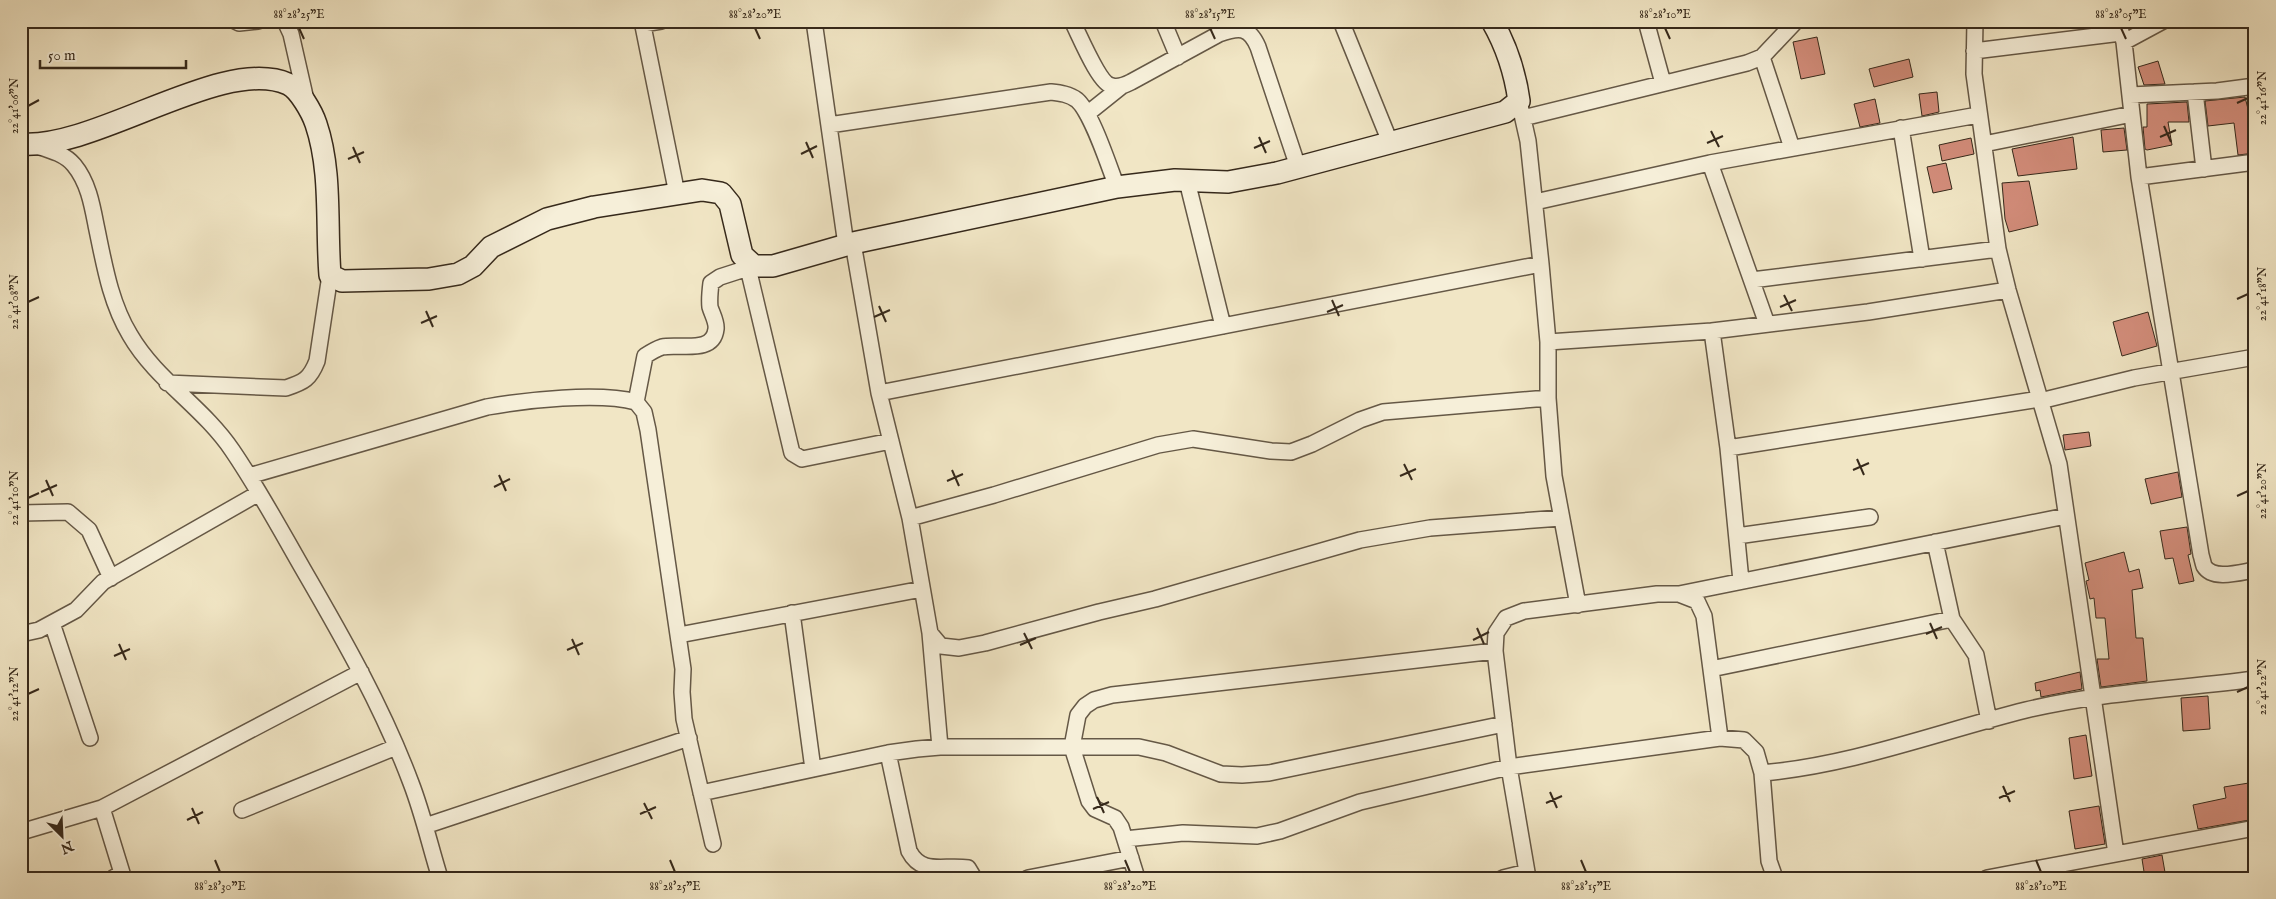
<svg xmlns="http://www.w3.org/2000/svg" width="2276" height="899" viewBox="0 0 2276 899" font-family="'IM FELL English',serif">
	<style>
		.building { fill: #d38d7b; stroke: #36291b }
		.lines { fill: none; stroke-linecap: round; stroke-linejoin: round }
		.street-casing { stroke: #655846; stroke-width: 18 }
		.secondary-casing { stroke: #36291b; stroke-width: 24 }
		.street { stroke: #f6efd9; stroke-width: 15 }
		.secondary { stroke: #f6efd9; stroke-width: 21 }
		.ticks { fill: none; stroke: #36291b; stroke-width: 2 }
		.neatline { fill: none; stroke: #36291b; stroke-width: 2 }
		.ticks-label { font-size: 12px; text-anchor: middle; fill: #36291b }
	</style>
	<rect width="100%" height="100%" fill="#f1e6c5"/>
	<filter id="stains"><feTurbulence type="fractalNoise" baseFrequency=".004" numOctaves="4"/><feColorMatrix values="0 0 0 0 .2 0 0 0 0 .09 0 0 0 0 .02 0 0 0 .5 -.17"/></filter>
	<radialGradient id="worn" r=".72"><stop offset=".6" stop-color="#630" stop-opacity="0"/><stop offset="1" stop-color="#630" stop-opacity=".3"/></radialGradient>
	<path class="building" d="M1817,37L1825,74L1801,79L1793,42Z
		M1909,59L1913,77L1874,87L1869,69Z
		M2158,61L2165,84L2144,85L2138,67Z
		M1937,92L1939,112L1922,116L1919,94Z
		M2245,97L2254,133L2255,153L2238,155L2234,123L2208,126L2205,101Z
		M1875,99L1880,123L1860,127L1854,104Z
		M2187,102L2189,122H2168L2172,145L2147,150L2145,149L2143,127H2147V104Z
		M2124,128L2127,150L2103,152L2101,130Z
		M2073,137L2077,169L2018,176L2012,149Z
		M1971,138L1974,154L1942,161L1939,145Z
		M1946,163L1952,189L1933,193L1927,167Z
		M2029,181L2038,225L2009,232L2005,219L2002,183Z
		M2148,312L2157,346L2122,356L2113,322Z
		M2089,432L2091,446L2065,450L2063,435Z
		M2178,472L2182,497L2151,504L2145,479Z
		M2187,527L2191,554L2188,555L2194,581L2179,584L2173,558L2165,559L2160,531Z
		M2124,552L2129,572L2139,569L2143,588L2132,590L2136,638H2143L2147,681L2101,687L2097,659H2109L2105,618H2096L2094,598L2090,599L2086,581L2089,580L2085,563Z
		M2080,672L2082,689L2041,697L2040,690L2036,691L2035,683Z
		M2208,696L2210,729L2183,731L2181,698Z
		M2086,735L2092,776L2074,779L2069,738Z
		M2255,782V819L2198,829L2193,805L2226,798L2224,787Z
		M2099,806L2105,844L2075,849L2069,811Z
		M2162,855L2166,878H2145L2142,859Z"/>
	<g class="lines">
		<defs>
			<path id="street" d="M235,21L239,23L258,21
				M285,21L291,34L306,100
				M642,21L677,194
				M814,21L846,245
				M1072,21C1079,34 1099,84 1112,86C1119,88 1125,85 1131,82L1219,34C1239,27 1249,26 1258,47L1298,167
				M1163,21L1178,57
				M1341,21L1390,142
				M1646,21L1663,83
				M1975,21L1974,74L1998,249L2008,290L2059,464L2116,854
				M2118,21L2124,42L2139,177L2201,555C2202,558 2203,563 2204,566C2213,581 2241,572 2255,570
				M643,24L661,21
				M2124,42L2163,21
				M1974,51L2121,33
				M1762,57L1792,148
				M2195,92L2204,169
				M2130,95L2217,91L2255,86
				M1519,101L1528,141L1541,264L1548,342V398L1554,476L1578,605
				M1087,114L1122,86
				M1523,118L1747,63L1762,57L1796,21
				M829,125L1051,92C1060,93 1069,94 1077,100C1092,113 1109,167 1117,187
				M1901,128L1922,259
				M1984,144L2132,114
				M37,146C50,150 65,154 74,165C88,182 92,204 96,225C104,263 110,302 130,335C156,380 203,407 232,450C258,488 280,529 303,569C343,638 383,708 411,783C423,814 430,846 440,878
				M1710,163L1767,324
				M2139,177L2255,162
				M1187,181L1223,326
				M1535,202L1710,163L1978,115
				M853,243L879,393L910,518L930,633L941,646L959,648L985,643L1099,612L1155,599L1360,540L1430,528L1561,518
				M748,268L792,453L802,459L891,441
				M1752,280L1998,249
				M1712,331L1728,448L1741,581
				M1548,342L1712,331L1868,312L2008,290
				M167,383L286,388C304,382 310,379 317,361L330,275
				M879,393L1541,264
				M2040,401L2134,378L2255,357
				M636,402L645,356C651,352 656,349 662,347C679,343 713,355 716,329C717,322 712,314 710,307C709,299 710,291 711,283L720,277L754,266
				M1728,448L2039,399
				M249,476L487,407C526,400 599,392 636,402L644,412L648,430L683,669L682,692L684,719L713,844
				M21,513L68,512L89,530L111,578
				M910,518L994,495L1158,445L1193,439L1271,451L1291,452L1312,444L1360,420L1383,412L1548,398
				M1737,536L1870,517
				M1935,542L1952,619L1976,655L1989,721
				M1679,594L2066,516
				M792,613L813,769
				M52,623L90,738
				M930,633L940,747
				M21,634L39,630L76,610L103,582L259,493
				M679,635L922,589
				M1711,669L1952,619
				M888,753L909,851C922,876 944,864 968,868L974,878
				M1762,773C1853,765 1938,732 2026,710C2101,692 2179,689 2255,679
				M701,793L888,753L917,749L940,747H1139L1166,753L1221,774L1242,775L1269,773L1504,724
				M242,810L396,747
				M425,826L689,738
				M21,832L102,808
				M1125,839L1183,833L1257,836L1280,831L1360,802L1509,767L1720,738L1744,740L1756,752L1762,773L1769,861L1775,878
				M113,878L122,873L102,808L361,672
				M1028,878L1131,858
				M1137,878L1121,827L1115,818L1095,809L1089,801L1072,747L1078,715L1085,706L1094,700L1112,695L1495,651
				M1503,878L1527,872
				M1528,878L1509,767L1495,651L1496,633L1506,618L1524,611L1657,594H1679L1697,601L1704,616L1720,738
				M1987,878L2255,828"/>
			<path id="secondary" d="M21,144C96,150 223,55 288,84C299,89 312,112 316,124C332,171 326,225 330,275L342,281L429,279L458,274L473,266L491,247L547,219L594,207L702,190L721,193L730,204L742,255L754,266H773L853,243L1117,187L1175,180L1228,182L1277,173L1505,112L1519,101C1515,72 1507,47 1492,21"/>
		</defs>
		<use href="#street" class="street-casing"/>
		<use href="#secondary" class="secondary-casing"/>
		<use href="#street" class="street"/>
		<use href="#secondary" class="secondary"/>
	</g>
	<path class="ticks" d="M299,28L304,39M755,28L760,39M1210,28L1215,39M1665,28L1670,39M2121,28L2126,39M2237,103L2248,98M28,106L39,100M2164,126L2171,142M1711,131L1719,147M1259,137L1266,153M2160,137L2176,130M806,142L813,158M1707,143L1723,136M353,147L360,163M1254,148L1270,141M801,154L817,146M348,159L364,152M1784,295L1792,311M2237,299L2248,294M1332,300L1339,316M28,302L39,297M879,306L886,322M1780,307L1796,300M426,311L433,327M1327,312L1343,305M874,317L890,310M421,323L437,316M1857,459L1864,475M1404,464L1412,480M952,470L959,486M1853,470L1869,463M499,475L506,491M1400,476L1416,469M46,480L53,496M947,481L963,474M494,487L510,479M41,492L57,485M2237,496L2248,491M28,498L39,493M1930,623L1937,639M1477,628L1484,644M1024,633L1032,649M1926,634L1942,627M572,639L579,655M1473,640L1489,632M119,644L126,660M1020,645L1036,638M567,650L583,643M114,656L130,649M2237,692L2248,687M28,694L39,689M2003,786L2010,802M1550,792L1557,808M1097,797L1104,813M1999,798L2015,791M644,803L652,819M1546,803L1562,796M192,808L199,824M1093,809L1109,802M640,814L656,807M187,820L203,812M215,860L220,872M670,860L675,872M1125,860L1130,872M1581,860L1586,872M2036,860L2041,872"/>
	<rect width="2276" height="899" fill="none" stroke="#f1e6c5" stroke-width="55"/>
	<g transform="translate(62 836) rotate(156)" stroke="#f6efd9" stroke-width="4" paint-order="stroke">
	<path d="M0-4L9 19L0 12L-9 19Z" fill="#36291b"/>
	<text y="-8" font-size="14" font-weight="bold" text-anchor="middle" fill="#36291b">N</text>
	</g>
	<path d="M40 60v8h146v-8" fill="none" stroke="#36291b" stroke-width="2.5"/>
	<text x="48" y="60" font-size="15" fill="#36291b" stroke="#f6efd9" stroke-width="4" paint-order="stroke">50 m</text>
	<rect x="28" y="28" width="2220" height="844" class="neatline"/>
	<g class="ticks-label">
		<text x="299" y="18">88°28'25"E</text>
		<text x="755" y="18">88°28'20"E</text>
		<text x="1210" y="18">88°28'15"E</text>
		<text x="1665" y="18">88°28'10"E</text>
		<text x="2121" y="18">88°28'05"E</text>
		<text transform="translate(2262 98) rotate(-90)" y="4">22°41'16"N</text>
		<text transform="translate(14 106) rotate(-90)" y="4">22°41'06"N</text>
		<text transform="translate(2262 294) rotate(-90)" y="4">22°41'18"N</text>
		<text transform="translate(14 302) rotate(-90)" y="4">22°41'08"N</text>
		<text transform="translate(2262 491) rotate(-90)" y="4">22°41'20"N</text>
		<text transform="translate(14 498) rotate(-90)" y="4">22°41'10"N</text>
		<text transform="translate(2262 687) rotate(-90)" y="4">22°41'22"N</text>
		<text transform="translate(14 694) rotate(-90)" y="4">22°41'12"N</text>
		<text x="220" y="890">88°28'30"E</text>
		<text x="675" y="890">88°28'25"E</text>
		<text x="1130" y="890">88°28'20"E</text>
		<text x="1586" y="890">88°28'15"E</text>
		<text x="2041" y="890">88°28'10"E</text>
	</g>
	<rect width="100%" height="100%" filter="url(#stains)"/>
	<rect width="100%" height="100%" fill="url(#worn)"/>
</svg>
